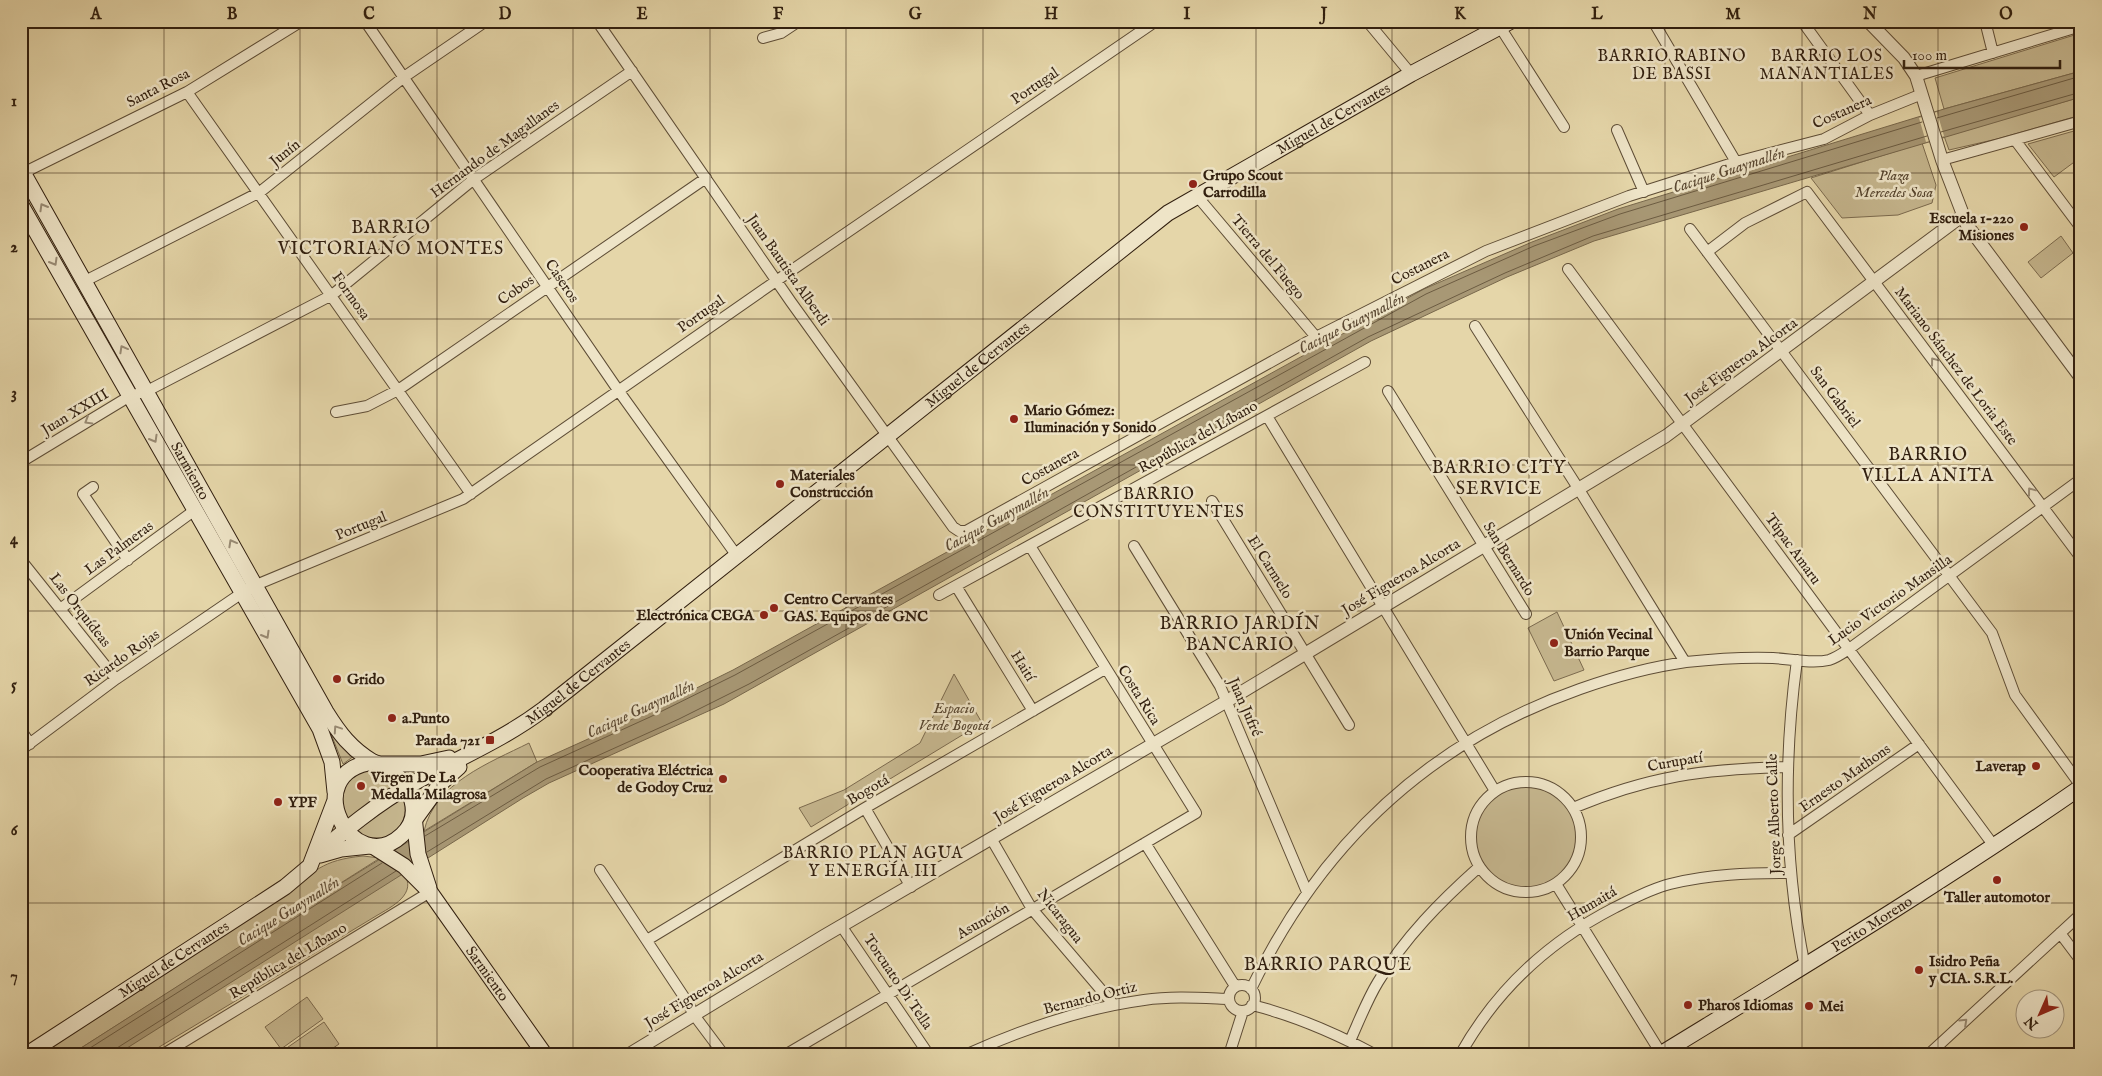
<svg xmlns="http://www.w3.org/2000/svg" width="2102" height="1076" viewBox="0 0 2102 1076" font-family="'IM FELL English',serif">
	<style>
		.green { fill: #c6b78f; stroke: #7c6b4f }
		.water { fill: #a89875; stroke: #78684c }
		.pier { fill: #e5d6a9 }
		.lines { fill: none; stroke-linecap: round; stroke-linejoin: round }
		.shore { stroke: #6c5c42; stroke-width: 1 }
		.minor-casing { stroke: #5e4d36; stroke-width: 12 }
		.tertiary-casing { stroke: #5e4d36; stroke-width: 14 }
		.secondary-casing { stroke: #311f0f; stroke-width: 17 }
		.minor { stroke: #eee4c7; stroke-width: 10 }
		.tertiary { stroke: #eee4c7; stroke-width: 12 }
		.secondary { stroke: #eee4c7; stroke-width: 15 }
		.oneway { stroke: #998b74 }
		.grid { fill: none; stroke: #311f0f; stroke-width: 1; stroke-opacity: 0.55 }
		.poi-dot { fill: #8f2418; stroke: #eee4c7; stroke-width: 2 }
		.labels { text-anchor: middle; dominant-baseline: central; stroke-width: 5; stroke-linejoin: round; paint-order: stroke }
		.street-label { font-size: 15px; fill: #311f0f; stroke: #eee4c7 }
		.poi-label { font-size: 15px; font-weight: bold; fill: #311f0f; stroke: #eee4c7; text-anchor: start }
		.park-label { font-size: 15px; font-style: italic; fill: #56452f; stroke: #eee4c7 }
		.neighbourhood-label { font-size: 16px; letter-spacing: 1px; fill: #311f0f; stroke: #eee4c7 }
		.water-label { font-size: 16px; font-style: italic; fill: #5b4933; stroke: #eee4c7 }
		.quarter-label { font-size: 18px; letter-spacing: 1px; fill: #311f0f; stroke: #eee4c7 }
		.neatline { fill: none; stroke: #311f0f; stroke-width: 2 }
		.grid-label { font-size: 16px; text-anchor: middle; font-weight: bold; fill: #311f0f }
	</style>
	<rect width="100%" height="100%" fill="#e5d6a9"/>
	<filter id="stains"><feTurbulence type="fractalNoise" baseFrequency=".004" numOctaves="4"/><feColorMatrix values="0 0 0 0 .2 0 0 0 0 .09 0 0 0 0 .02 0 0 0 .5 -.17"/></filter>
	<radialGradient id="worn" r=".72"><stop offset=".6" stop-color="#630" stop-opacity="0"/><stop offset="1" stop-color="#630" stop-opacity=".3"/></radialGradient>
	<path class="green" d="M2081,33V71L1944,109L1935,78Z
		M2081,97V115L1997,139L1949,150L1944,136Z
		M2081,129V157L2054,177L2028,144Z
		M1922,143L1936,185L1932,203L1898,215L1842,218L1811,178Z
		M2061,236L2073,253L2041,278L2028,262Z
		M1557,612L1584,670L1554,681L1528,628Z
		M954,674L982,723L811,827L799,808L844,790L920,743Z
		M331,734L354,756L343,764Z
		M529,743L537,762L424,831C435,783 489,763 529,743Z
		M360,769L380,770L398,785L347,821L345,816L341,789Z
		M1471 837a55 55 0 1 1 110 0a55 55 0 1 1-110 0Z
		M404,797C408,818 402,827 386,839L365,837L355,830Z
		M363,856L380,858L70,1055H36L283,897C314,871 322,860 363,856Z
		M403,872C419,894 391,907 376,916L146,1055H115Z
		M307,997L323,1019L281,1049L265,1027Z
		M324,1022L339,1044L323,1055H283L281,1052Z"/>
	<path class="water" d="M2081,71V97L1594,241L1507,277L1371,341L724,704L549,783L523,798L116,1055H70L267,929L537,762L648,712L733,670L1424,289L1532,242L1618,209L1944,109Z"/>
	<path class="pier" d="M1937,112L1944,136L1926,142L1919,118Z"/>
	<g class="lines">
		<path class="shore" d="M1937,118L2081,76
			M1941,132L2081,92
			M425,836L540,767L650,717L735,675L1426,294L1534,246L1620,214L1922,122
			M427,852L546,779L679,719L749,684L1368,337L1505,273L1593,236L1927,136
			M79,1055L382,863
			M114,1055L117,1048L396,871"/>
		<defs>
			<path id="minor" d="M365,21L618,390L737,556
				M597,21L791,302L953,527L959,531H966L1316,337L1486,251L1629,196L1736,162L1824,139L1870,115L1922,94
				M1367,21L1411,74
				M1653,21L1736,162
				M1802,21L1870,115
				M1985,21L1993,53
				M1500,27L1564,127
				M763,38L781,33L799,21
				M1916,76L2081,26
				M187,92L471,494
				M1617,130L1644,192
				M2015,140L2081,228
				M1942,160L2081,121
				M21,174L187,92L302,21
				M1197,196L1316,337
				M1690,229L1992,633L2015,695L2081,786
				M1707,252L1745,223L1807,192L2081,558
				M1568,269L1994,846
				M85,281L260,192L404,77L486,21
				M1475,326L1578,488L1685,662
				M1388,391L1526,614
				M336,412L367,406L398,390L706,178
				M1267,416L1495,791
				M21,462L130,396L147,391L332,295L474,179L632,71
				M93,487L83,494L128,560
				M1212,501L1349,725
				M1134,546L1220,686L1307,892
				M21,560L116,679
				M956,586L1033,711
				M939,595L1365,362
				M60,609L195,510
				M1797,660C1783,763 1784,865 1805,967
				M21,730L30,744
				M21,750L116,679L242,593L256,585L463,499L776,281L1156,21
				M1471 837a55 55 0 1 1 110 0a55 55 0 1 1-110 0Z
				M865,808L911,887
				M1573,808C1649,776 1704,769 1787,767
				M1788,835L1919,744
				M992,840L1032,909L1114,1005
				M1145,843L1235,986
				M600,870L688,1003L694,1015L724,1055
				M1556,884L1662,1055
				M842,927L929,1055
				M2060,933L2081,961
				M647,940L865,808L1105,669
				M1229 998a13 13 0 1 1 26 0a13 13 0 1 1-26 0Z
				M1251,989C1320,845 1429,742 1580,689C1614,677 1650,667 1686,662C1714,659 1744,657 1773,658C1790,659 1812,664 1829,660C1836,658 1843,653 1849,649L2081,479
				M1252,1005C1296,1016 1337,1034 1376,1055
				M1350,1041C1359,1021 1367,1000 1378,982C1405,937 1441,901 1479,867
				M162,1055L430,892
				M785,1055L1196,813L1030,546
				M965,1055C1021,1030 1083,1008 1144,1000C1172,996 1201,998 1229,999
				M1229,1055L1243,1011
				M1460,1055C1496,990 1548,942 1614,908C1632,899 1650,889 1670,884C1710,874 1749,873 1790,873
				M1928,1055L2081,914"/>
			<path id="tertiary" d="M1868,21L1904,58L1916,76L1942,160L1967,225L2081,378
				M628,1055L824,936L1227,701L1666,436L1962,216"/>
			<g id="secondary">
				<path id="s1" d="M21,169L326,712C339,733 351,749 373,762"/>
				<path d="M21,205L320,729L332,762L335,792"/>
				<path d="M373,762C402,769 429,810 402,835C353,881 296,773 373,762Z"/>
				<path d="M382,764H421L449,758"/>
				<path d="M414,816L418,854L429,888"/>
				<path d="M413,822L441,783L459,767"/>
				<path id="s2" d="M374,847L404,866L430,892L545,1055"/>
				<path d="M320,855L341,849L370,846"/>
				<path id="s3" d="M314,857C344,831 376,804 412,784C456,759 503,740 544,709L1168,213L1411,74L1511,21"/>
				<path id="s4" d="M26,1055L285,887L310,866L334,803"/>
				<path id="s5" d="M1659,1055C1801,968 1944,882 2081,787"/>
			</g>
		</defs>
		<use href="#minor" class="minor-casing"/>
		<use href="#tertiary" class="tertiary-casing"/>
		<use href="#secondary" class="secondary-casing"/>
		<use href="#minor" class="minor"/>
		<use href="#tertiary" class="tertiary"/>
		<use href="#secondary" class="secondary"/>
	</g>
	<defs><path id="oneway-chevron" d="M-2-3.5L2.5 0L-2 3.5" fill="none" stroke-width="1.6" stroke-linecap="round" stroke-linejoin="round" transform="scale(1.25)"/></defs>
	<g class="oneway">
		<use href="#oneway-chevron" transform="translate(43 207) rotate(-120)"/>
		<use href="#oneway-chevron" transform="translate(54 262) rotate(60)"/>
		<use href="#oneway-chevron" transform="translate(123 349) rotate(-119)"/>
		<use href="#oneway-chevron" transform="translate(1934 361) rotate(-127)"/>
		<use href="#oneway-chevron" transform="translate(88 421) rotate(149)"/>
		<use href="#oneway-chevron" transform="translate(154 439) rotate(60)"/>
		<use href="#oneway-chevron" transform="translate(2031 491) rotate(-127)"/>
		<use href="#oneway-chevron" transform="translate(232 543) rotate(-119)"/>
		<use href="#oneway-chevron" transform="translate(266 635) rotate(60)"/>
		<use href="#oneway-chevron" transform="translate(337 729) rotate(-124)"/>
		<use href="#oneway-chevron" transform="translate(1964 1022) rotate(-43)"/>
	</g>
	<path class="grid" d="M164,21V1055M300,21V1055M437,21V1055M573,21V1055M710,21V1055M846,21V1055M983,21V1055M1119,21V1055M1256,21V1055M1392,21V1055M1529,21V1055M1665,21V1055M1802,21V1055M1938,21V1055M21,173H2081M21,319H2081M21,465H2081M21,611H2081M21,757H2081M21,903H2081"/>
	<g class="poi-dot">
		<circle cx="1193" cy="184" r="5"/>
		<circle cx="2024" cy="227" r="5"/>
		<circle cx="1014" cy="419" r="5"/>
		<circle cx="780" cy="484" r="5"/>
		<circle cx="774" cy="608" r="5"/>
		<circle cx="764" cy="615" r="5"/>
		<circle cx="1554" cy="643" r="5"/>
		<circle cx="337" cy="679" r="5"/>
		<circle cx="392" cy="718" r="5"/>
		<rect x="485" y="735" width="10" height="10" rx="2.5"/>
		<circle cx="2036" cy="766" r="5"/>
		<circle cx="723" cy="779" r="5"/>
		<circle cx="361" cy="786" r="5"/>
		<circle cx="278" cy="802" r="5"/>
		<circle cx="1997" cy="880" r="5"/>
		<circle cx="1919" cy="970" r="5"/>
		<circle cx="1688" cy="1005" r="5"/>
		<circle cx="1809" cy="1006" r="5"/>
	</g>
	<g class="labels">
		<g class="street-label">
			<text transform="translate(1035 86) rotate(-34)">Portugal</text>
			<text transform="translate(158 88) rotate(-27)">Santa Rosa</text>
			<text transform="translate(1842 112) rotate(-24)">Costanera</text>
			<text stroke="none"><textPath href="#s3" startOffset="1262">Miguel de Cervantes</textPath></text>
			<text transform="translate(495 149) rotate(-36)">Hernando de Magallanes</text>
			<text transform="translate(285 153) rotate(-39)">Junín</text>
			<text transform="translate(1268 257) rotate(50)">Tierra del Fuego</text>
			<text transform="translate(1420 267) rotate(-27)">Costanera</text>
			<text transform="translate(788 270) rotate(55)">Juan Bautista Alberdi</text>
			<text transform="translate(562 281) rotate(56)">Caseros</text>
			<text transform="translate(516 290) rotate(-35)">Cobos</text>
			<text transform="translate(351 296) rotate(55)">Formosa</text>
			<text transform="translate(701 314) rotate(-35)">Portugal</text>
			<text transform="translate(1741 361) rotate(-36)">José Figueroa Alcorta</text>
			<text stroke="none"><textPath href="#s3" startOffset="828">Miguel de Cervantes</textPath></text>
			<text transform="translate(1956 366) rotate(53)">Mariano Sánchez de Loria Este</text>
			<text transform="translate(1835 397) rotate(53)">San Gabriel</text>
			<text transform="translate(75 412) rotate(-31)">Juan XXIII</text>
			<text transform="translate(1198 437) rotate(-29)">República del Líbano</text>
			<text transform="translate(1050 467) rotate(-29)">Costanera</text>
			<text stroke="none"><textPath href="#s1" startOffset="346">Sarmiento</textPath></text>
			<text transform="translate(361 526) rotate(-22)">Portugal</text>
			<text transform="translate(119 548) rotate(-36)">Las Palmeras</text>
			<text transform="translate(1793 549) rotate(54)">Túpac Amaru</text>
			<text transform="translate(1509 559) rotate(58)">San Bernardo</text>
			<text transform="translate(1270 567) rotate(58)">El Carmelo</text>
			<text transform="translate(1401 577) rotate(-31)">José Figueroa Alcorta</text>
			<text transform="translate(1890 600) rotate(-35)">Lucio Victorio Mansilla</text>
			<text transform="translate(80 610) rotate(52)">Las Orquídeas</text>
			<text transform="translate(122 658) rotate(-35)">Ricardo Rojas</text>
			<text transform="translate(1023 666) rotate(58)">Haití</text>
			<text stroke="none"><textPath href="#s3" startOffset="318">Miguel de Cervantes</textPath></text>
			<text transform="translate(1139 695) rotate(58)">Costa Rica</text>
			<text transform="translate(1245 707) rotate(66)">Juan Jufré</text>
			<text transform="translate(1675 762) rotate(-10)">Curupatí</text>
			<text transform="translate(1845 778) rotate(-35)">Ernesto Mathons</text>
			<text transform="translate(1053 784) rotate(-31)">José Figueroa Alcorta</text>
			<text transform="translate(868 790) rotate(-30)">Bogotá</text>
			<text transform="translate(1774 814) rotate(-92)">Jorge Alberto Calle</text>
			<text transform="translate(1592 904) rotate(-30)">Humaitá</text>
			<text transform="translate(1060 916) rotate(52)">Nicaragua</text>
			<text transform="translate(983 921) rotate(-30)">Asunción</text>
			<text stroke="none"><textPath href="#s5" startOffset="250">Perito Moreno</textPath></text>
			<text stroke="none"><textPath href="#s4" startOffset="176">Miguel de Cervantes</textPath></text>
			<text transform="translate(288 961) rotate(-31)">República del Líbano</text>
			<text stroke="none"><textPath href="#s2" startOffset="172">Sarmiento</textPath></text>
			<text transform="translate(898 982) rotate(56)">Torcuato Di Tella</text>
			<text transform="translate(704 990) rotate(-31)">José Figueroa Alcorta</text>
			<text transform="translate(1090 998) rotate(-14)">Bernardo Ortiz</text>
		</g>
		<g class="poi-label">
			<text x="1203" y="175">Grupo Scout<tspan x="1203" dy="17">Carrodilla</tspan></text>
			<text x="2014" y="218" text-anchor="end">Escuela 1-220<tspan x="2014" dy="17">Misiones</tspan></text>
			<text x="1024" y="410">Mario Gómez:<tspan x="1024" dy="17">Iluminación y Sonido</tspan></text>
			<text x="790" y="475">Materiales<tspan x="790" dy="17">Construcción</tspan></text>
			<text x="784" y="599">Centro Cervantes<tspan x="784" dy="17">GAS. Equipos de GNC</tspan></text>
			<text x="754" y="615" text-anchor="end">Electrónica CEGA</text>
			<text x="1564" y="634">Unión Vecinal<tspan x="1564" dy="17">Barrio Parque</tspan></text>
			<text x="347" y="679">Grido</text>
			<text x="402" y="718">a.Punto</text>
			<text x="480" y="740" text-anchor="end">Parada 721</text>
			<text x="2026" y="766" text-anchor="end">Laverap</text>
			<text x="713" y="770" text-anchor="end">Cooperativa Eléctrica<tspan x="713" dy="17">de Godoy Cruz</tspan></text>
			<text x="371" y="777">Virgen De La<tspan x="371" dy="17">Medalla Milagrosa</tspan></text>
			<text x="288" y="802">YPF</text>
			<text x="1997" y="897" text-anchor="middle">Taller automotor</text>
			<text x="1929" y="961">Isidro Peña<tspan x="1929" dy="17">y CIA. S.R.L.</tspan></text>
			<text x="1698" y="1005">Pharos Idiomas</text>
			<text x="1819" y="1006">Mei</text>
		</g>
		<g class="park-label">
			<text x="1894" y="175">Plaza<tspan x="1894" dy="17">Mercedes Sosa</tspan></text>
			<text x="954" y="708">Espacio<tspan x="954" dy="17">Verde Bogotá</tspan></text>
		</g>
		<g class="neighbourhood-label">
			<text x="1672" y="57">BARRIO RABINO<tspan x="1672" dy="18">DE BASSI</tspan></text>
			<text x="1827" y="57">BARRIO LOS<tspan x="1827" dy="18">MANANTIALES</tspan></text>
			<text x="1159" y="495">BARRIO<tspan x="1159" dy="18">CONSTITUYENTES</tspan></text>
			<text x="873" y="854">BARRIO PLAN AGUA<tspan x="873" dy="18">Y ENERGÍA III</tspan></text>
		</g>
		<g class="water-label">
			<text transform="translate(1729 171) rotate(-18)">Cacique Guaymallén</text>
			<text transform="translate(1352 324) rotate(-27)">Cacique Guaymallén</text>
			<text transform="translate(997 520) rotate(-29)">Cacique Guaymallén</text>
			<text transform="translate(641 710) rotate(-25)">Cacique Guaymallén</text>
			<text transform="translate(289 912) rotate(-32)">Cacique Guaymallén</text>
		</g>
		<g class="quarter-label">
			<text x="391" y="228">BARRIO<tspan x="391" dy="21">VICTORIANO MONTES</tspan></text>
			<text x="1928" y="455">BARRIO<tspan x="1928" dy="21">VILLA ANITA</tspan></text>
			<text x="1499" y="468">BARRIO CITY<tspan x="1499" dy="21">SERVICE</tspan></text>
			<text x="1240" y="624">BARRIO JARDÍN<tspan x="1240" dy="21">BANCARIO</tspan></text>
			<text x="1328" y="965">BARRIO PARQUE</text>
		</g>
	</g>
	<rect width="2102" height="1076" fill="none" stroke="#e5d6a9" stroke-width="55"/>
	<g transform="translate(2040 1014) rotate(225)"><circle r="24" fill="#eee4c7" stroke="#a2957d"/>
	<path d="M0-4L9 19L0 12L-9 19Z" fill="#8f2418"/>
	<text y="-8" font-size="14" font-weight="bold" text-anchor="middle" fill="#311f0f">N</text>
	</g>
	<path d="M1904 60v8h156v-8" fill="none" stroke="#311f0f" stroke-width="2.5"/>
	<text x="1912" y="60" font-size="15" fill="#311f0f" stroke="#eee4c7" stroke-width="4" paint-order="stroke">100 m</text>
	<rect x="28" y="28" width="2046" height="1020" class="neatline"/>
	<g class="grid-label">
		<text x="96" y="19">A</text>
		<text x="232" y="19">B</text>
		<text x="369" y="19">C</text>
		<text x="505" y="19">D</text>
		<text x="642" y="19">E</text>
		<text x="778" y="19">F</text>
		<text x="915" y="19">G</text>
		<text x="1051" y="19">H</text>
		<text x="1187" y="19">I</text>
		<text x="1324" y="19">J</text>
		<text x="1460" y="19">K</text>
		<text x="1597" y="19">L</text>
		<text x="1733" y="19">M</text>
		<text x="1870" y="19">N</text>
		<text x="2006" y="19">O</text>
		<text x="14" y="106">1</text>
		<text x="14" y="252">2</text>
		<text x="14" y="398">3</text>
		<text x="14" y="544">4</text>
		<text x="14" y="690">5</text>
		<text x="14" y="835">6</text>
		<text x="14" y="981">7</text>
	</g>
	<rect width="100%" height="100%" filter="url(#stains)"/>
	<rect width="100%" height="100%" fill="url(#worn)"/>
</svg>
